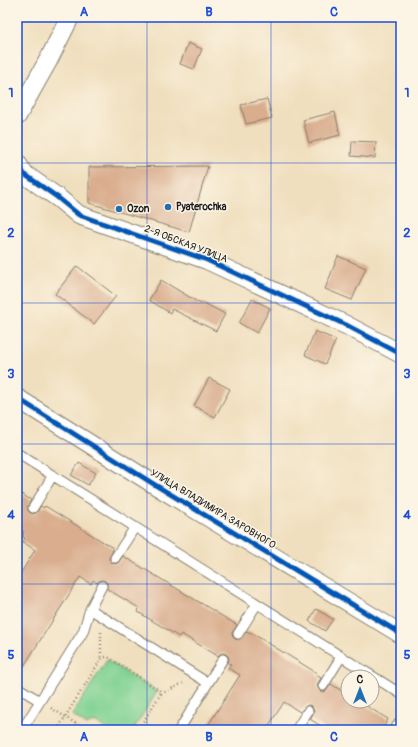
<svg xmlns="http://www.w3.org/2000/svg" width="418" height="747" viewBox="0 0 418 747" font-family="Pangolin,sans-serif">
	<style>
		.green { fill: #7fd192; stroke: #4e7657 }
		.building { fill: #d9ad8e }
		.lines { fill: none; stroke-linecap: round; stroke-linejoin: round }
		.service-casing { stroke: #867e6d; stroke-width: 11 }
		.minor-casing { stroke: #867e6d; stroke-width: 20 }
		.path { stroke: #867e6d; stroke-width: 2.5; stroke-dasharray: 1 3; stroke-linecap: butt }
		.service { stroke: #fff; stroke-width: 9 }
		.minor { stroke: #fff; stroke-width: 18 }
		.cycleway-casing { stroke: #fcf5e5; stroke-width: 8 }
		.cycleway { stroke: #0057b8; stroke-width: 5 }
		.grid { fill: none; stroke: #1d4ed8; stroke-width: 1; stroke-opacity: 0.55 }
		.poi-dot { fill: #1f6fb2; stroke: #fcf5e5; stroke-width: 1.5 }
		.labels { text-anchor: middle; dominant-baseline: central; stroke-width: 3; stroke-linejoin: round; paint-order: stroke }
		.poi-label { font-size: 10px; font-weight: bold; fill: #1c1c1c; stroke: #fcf5e5; text-anchor: start }
		.street-label { font-size: 10px; fill: #1c1c1c; stroke: #fcf5e5 }
		.neatline { fill: none; stroke: #1d4ed8; stroke-width: 1.5 }
		.grid-label { font-size: 13px; text-anchor: middle; font-weight: bold; fill: #1d4ed8 }
	</style>
	<rect width="100%" height="100%" fill="#fcf5e5"/>
	<filter id="ink" filterUnits="userSpaceOnUse"><feTurbulence type="fractalNoise" baseFrequency=".025" numOctaves="2"/><feDisplacementMap in="SourceGraphic" scale="8" xChannelSelector="R" yChannelSelector="G"/><feConvolveMatrix kernelMatrix="1 2 1 2 8 2 1 2 1" color-interpolation-filters="sRGB"/></filter>
	<filter id="wash" filterUnits="userSpaceOnUse"><feTurbulence type="fractalNoise" baseFrequency=".012" numOctaves="4" result="noise"/><feDisplacementMap in="SourceGraphic" scale="16" xChannelSelector="R" yChannelSelector="G"/><feGaussianBlur stdDeviation="0.9" result="paint"/><feColorMatrix in="noise" values="0 0 0 0 0 0 0 0 0 0 0 0 0 0 0 0 0 1.4 0 .05"/><feComposite in="paint" operator="in"/></filter>
	<g filter="url(#wash)">
		<rect width="100%" height="100%" fill="#f0dfbe"/>
		<path class="green" d="M107,660L157,692L133,730H105C101,723 94,720 87,725L72,715Z"/>
		<g id="blocks">
			<path class="building" d="M188,43L202,49L194,69L180,64Z
				M267,99L272,118L246,124L241,105Z
				M335,112L340,135L309,143L303,120Z
				M352,141L376,142L375,158L351,156Z
				M208,166L189,232L89,203V167Z
				M338,256L366,268L352,300L325,289Z
				M77,266L116,296L94,324L55,294Z
				M161,280L201,304L202,302L225,314L216,331L172,309L170,313L149,300Z
				M252,299L270,308L257,333L239,323Z
				M315,331L336,340L325,364L305,355Z
				M209,378L230,389L215,417L194,406Z
				M79,463L96,473L88,485L71,475Z
				M17,491L31,500L27,507L28,511L30,513L32,514L36,513L41,506L44,508L45,506L113,548L112,549L113,550L109,558L110,561L112,563L115,564L118,563L123,556L237,625L232,633L233,636L235,639H240L247,631L250,633V632L317,673L316,675L321,678L317,685L318,688L320,691L323,692L326,691L331,684L348,695V701H358L388,719L382,730H327L310,719L314,712L312,706L309,705L306,706L300,712L284,702L266,730H205L240,675L228,668L231,664L228,663L229,659L228,656L226,654L223,653L220,654L218,656L181,634L179,637L138,612L139,608L107,589V583L105,581L102,580L99,581L97,583L93,580L91,584L80,577L17,677V579L35,550L23,542L25,538L23,537L24,532L22,530L17,528Z
				M316,609L333,619L325,631L309,621Z"/>
		</g>
	</g>
	<g filter="url(#ink)">
		<use href="#blocks" fill-opacity="0" stroke="#867e6d" stroke-width="1"/>
		<g class="lines">
			<defs>
				<path id="service" d="M17,453L401,694
					M33,508L53,475
					M17,535L18,534
					M115,558L135,527
					M90,609L208,683
					M238,634L257,604
					M323,686L341,657
					M17,687L40,701
					M395,729L401,720
					M22,730L83,632L90,609L102,586
					M179,730L223,659
					M296,730L308,711"/>
				<path id="minor" d="M17,116L49,59L70,17
					M17,163L24,174L57,197L79,215L207,260L346,325L401,354
					M17,398L152,483L401,634"/>
			</defs>
			<use href="#service" class="service-casing"/>
			<use href="#minor" class="minor-casing"/>
			<path class="path" d="M101,632V659
				M161,694L183,683
				M51,708L86,730
				M57,730L101,659L104,657H108L159,690L161,692L160,695L138,730
				M86,730C90,723 98,724 102,730"/>
			<use href="#service" class="service"/>
			<use href="#minor" class="minor"/>
			<defs>
				<path id="cycleway" d="M17,163L24,174L57,197L79,215L207,260L346,325L401,354
					M17,398L152,483L401,634"/>
			</defs>
			<use href="#cycleway" class="cycleway-casing"/>
			<use href="#cycleway" class="cycleway"/>
		</g>
	</g>
	<path class="grid" d="M147,17V730M271,17V730M17,163H401M17,303H401M17,444H401M17,584H401"/>
	<g class="poi-dot">
		<circle cx="168" cy="207" r="4"/>
		<circle cx="119" cy="209" r="4"/>
	</g>
	<g class="labels">
		<g class="poi-label">
			<text x="176" y="207">Pyaterochka</text>
			<text x="127" y="209">Ozon</text>
		</g>
		<g class="street-label">
			<text transform="translate(186 244) rotate(21)">2-Я ОБСКАЯ УЛИЦА</text>
			<text transform="translate(213 509) rotate(31)">УЛИЦА ВЛАДИМИРА ЗАРОВНОГО</text>
		</g>
	</g>
	<rect width="418" height="747" fill="none" stroke="#fcf5e5" stroke-width="44"/>
	<g transform="translate(360 689)"><circle r="19" fill="#fcf5e5" stroke="#a29e95"/>
	<path d="M0-3L7 15L0 10L-7 15Z" fill="#1f6fb2"/>
	<text y="-6" font-size="11" font-weight="bold" text-anchor="middle" fill="#1c1c1c">С</text>
	</g>
	<rect x="22" y="22" width="374" height="703" class="neatline"/>
	<g class="grid-label">
		<text x="84" y="16">A</text>
		<text x="209" y="16">B</text>
		<text x="334" y="16">C</text>
		<text x="11" y="97">1</text>
		<text x="407" y="97">1</text>
		<text x="11" y="237">2</text>
		<text x="407" y="237">2</text>
		<text x="11" y="378">3</text>
		<text x="407" y="378">3</text>
		<text x="11" y="519">4</text>
		<text x="407" y="519">4</text>
		<text x="11" y="659">5</text>
		<text x="407" y="659">5</text>
		<text x="84" y="741">A</text>
		<text x="209" y="741">B</text>
		<text x="334" y="741">C</text>
	</g>
</svg>
